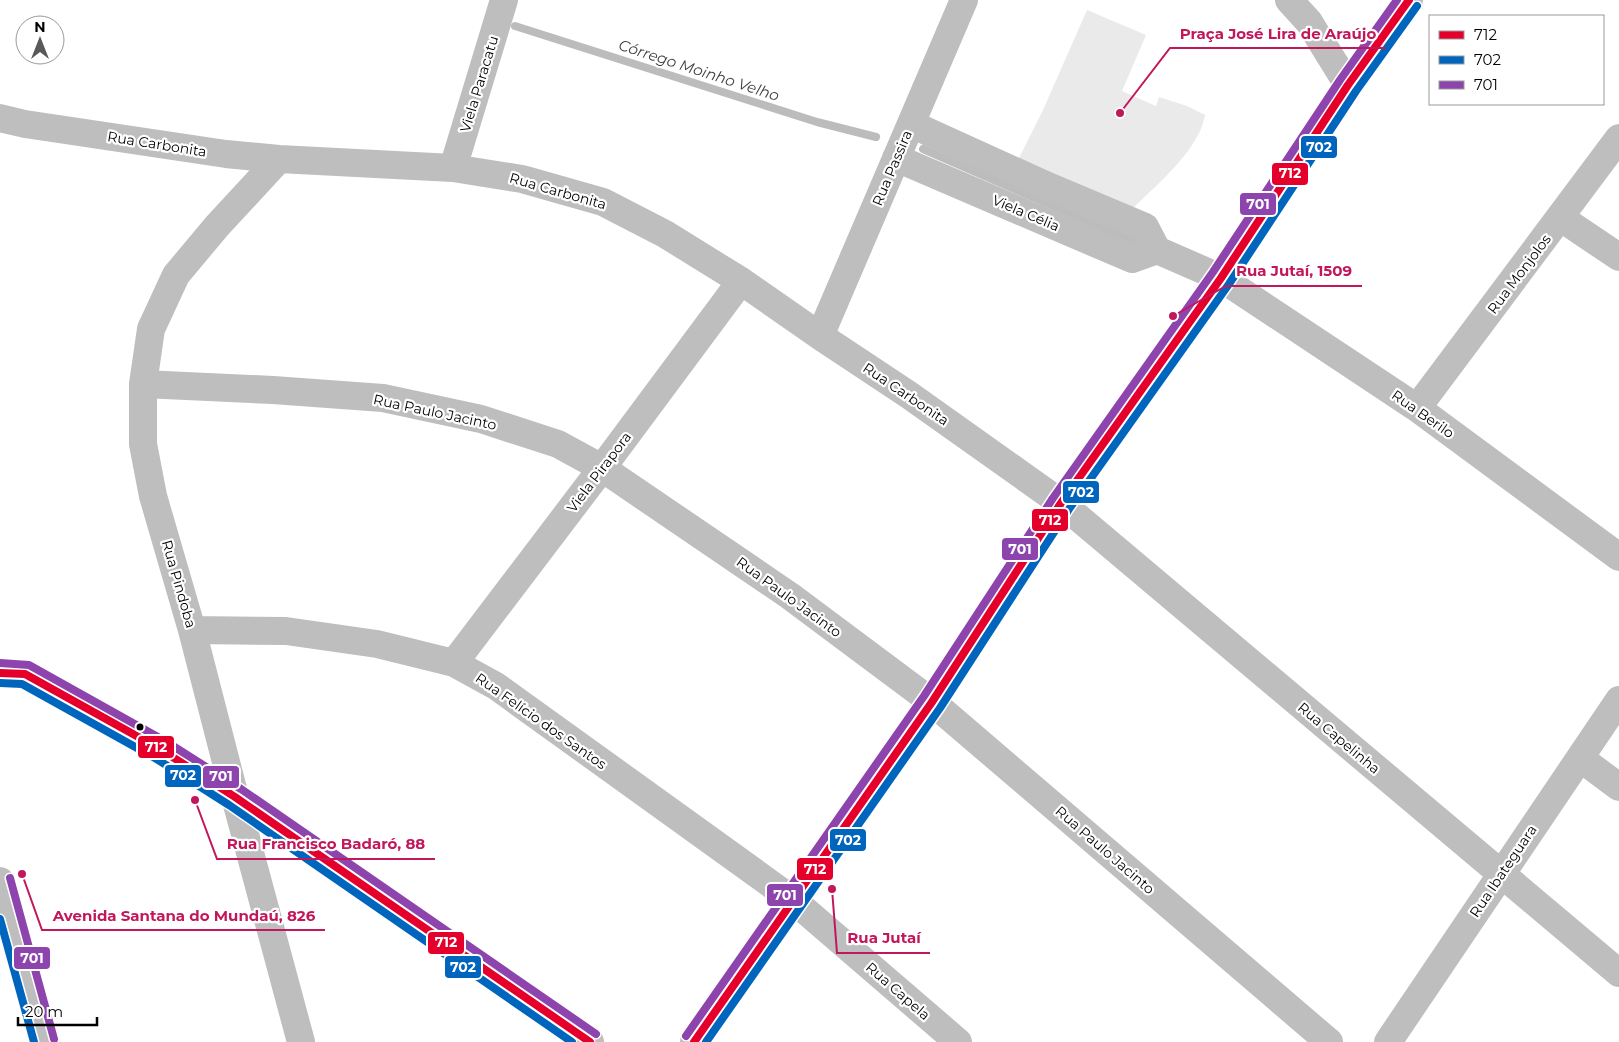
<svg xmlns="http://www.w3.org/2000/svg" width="1619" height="1042" viewBox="0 0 1619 1042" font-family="Montserrat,sans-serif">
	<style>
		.green { fill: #eaeaea }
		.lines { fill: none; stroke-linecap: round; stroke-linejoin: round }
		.stream { stroke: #bcbcbc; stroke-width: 8 }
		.minor { stroke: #bebebe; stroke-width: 28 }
		.bus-1-casing { stroke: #fff; stroke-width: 11 }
		.bus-2-casing { stroke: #fff; stroke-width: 11 }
		.bus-3-casing { stroke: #fff; stroke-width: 11 }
		.bus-1 { stroke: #e4002b; stroke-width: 8 }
		.bus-2 { stroke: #0065bd; stroke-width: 8 }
		.bus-3 { stroke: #8e44ad; stroke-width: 8 }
		.bus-dot { fill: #000; stroke: #fff; stroke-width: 2 }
		.labels { text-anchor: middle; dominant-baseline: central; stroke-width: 4.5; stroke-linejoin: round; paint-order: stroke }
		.street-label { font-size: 14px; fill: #000; stroke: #fff }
		.water-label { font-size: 15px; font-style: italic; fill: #414141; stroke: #fff }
		.leader { fill: none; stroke: #c2185b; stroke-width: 2 }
		.callout-dot { fill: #c2185b; stroke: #fff; stroke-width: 2 }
		.callout-label { font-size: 15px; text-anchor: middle; font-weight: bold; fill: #c2185b; stroke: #fff; stroke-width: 4.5; stroke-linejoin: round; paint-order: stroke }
		.line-badge { stroke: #fff; stroke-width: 2 }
		.badge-label { font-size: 14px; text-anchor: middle; font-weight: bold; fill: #fff }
	</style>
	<rect width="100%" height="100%" fill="#fff"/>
	<path class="green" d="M1087,10L1146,35L1122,91L1156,106L1159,97L1187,106L1205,115C1199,151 1154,187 1129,212L1016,164L1043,110Z"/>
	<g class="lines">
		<path class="stream" d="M515,26L817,122L876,137
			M923,149L1135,242"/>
		<path class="minor" d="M1289,0L1309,22L1348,85
			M0,118L25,124L226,154L279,159L453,168L522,179L603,202L665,234L741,281L820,336L909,395L1061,503L1619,973
			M911,124L1050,187L1145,227L1157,250L1221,278L1417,408L1619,557
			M896,158L1132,259L1157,250
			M279,159L217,226L176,275L151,329L143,384V444L153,496L192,630L235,797L301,1042
			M453,168L504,0
			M1561,218L1619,257
			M820,336L964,0
			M143,384L273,390L383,398L481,419L558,444L602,468L790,596L932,702L1329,1042
			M1417,408L1619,138
			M192,630L286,631L377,644L454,663L496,686L793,900L958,1042
			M454,663L602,468L741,281
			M0,673L25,674L160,749L235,797L590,1042
			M1580,758L1619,787
			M0,881L44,1042
			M694,1042L932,702L1061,503L1221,278L1348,85L1409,0
			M1388,1042L1619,700"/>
		<defs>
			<path id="bus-1" d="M0,673L25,674L160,749L235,797L590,1042
				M694,1042L932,702L1061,503L1221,278L1348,85L1409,0"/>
			<path id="bus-2" d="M0,683L22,684L155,758L229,805L572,1042
				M0,919L34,1042
				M706,1042L940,708L1069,509L1229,284L1356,91L1417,6"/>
			<path id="bus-3" d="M0,663L29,665L165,741L241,789L596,1034
				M10,878L54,1039
				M686,1036L924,696L1053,498L1213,272L1340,80L1397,0"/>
		</defs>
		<use href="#bus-1" class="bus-1-casing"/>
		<use href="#bus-2" class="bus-2-casing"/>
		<use href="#bus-3" class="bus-3-casing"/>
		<use href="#bus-1" class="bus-1"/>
		<use href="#bus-2" class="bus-2"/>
		<use href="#bus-3" class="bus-3"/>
	</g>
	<circle class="bus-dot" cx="140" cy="727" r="4.5"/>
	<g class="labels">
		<g class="street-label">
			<text transform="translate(479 84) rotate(-73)">Viela Paracatu</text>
			<text transform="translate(157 144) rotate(9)">Rua Carbonita</text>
			<text transform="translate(892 168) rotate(-67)">Rua Passira</text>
			<text transform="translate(558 191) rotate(16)">Rua Carbonita</text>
			<text transform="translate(1026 213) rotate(23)">Viela Célia</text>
			<text transform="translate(1519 274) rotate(-53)">Rua Monjolos</text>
			<text transform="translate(906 394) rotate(34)">Rua Carbonita</text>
			<text transform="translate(435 412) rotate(12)">Rua Paulo Jacinto</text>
			<text transform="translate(1423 414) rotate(35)">Rua Berilo</text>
			<text transform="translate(599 472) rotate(-53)">Viela Pirapora</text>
			<text transform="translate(179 584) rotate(74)">Rua Pindoba</text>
			<text transform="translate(789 597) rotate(36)">Rua Paulo Jacinto</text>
			<text transform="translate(541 721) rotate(35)">Rua Felício dos Santos</text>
			<text transform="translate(1339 738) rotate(40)">Rua Capelinha</text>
			<text transform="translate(1105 850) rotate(41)">Rua Paulo Jacinto</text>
			<text transform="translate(1503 871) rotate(-56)">Rua Ibateguara</text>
			<text transform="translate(898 991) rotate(41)">Rua Capela</text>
		</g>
		<g class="water-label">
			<text transform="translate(699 70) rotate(18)">Córrego Moinho Velho</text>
		</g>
	</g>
	<path class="leader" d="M1120 113L1170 48H1386M1173 316L1226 286H1362M195 800L217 859H435M22 874L42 930H325M832 889L837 953H930"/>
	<g class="callout-dot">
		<circle cx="1120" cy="113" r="5"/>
		<circle cx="1173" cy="316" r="5"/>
		<circle cx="195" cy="800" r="5"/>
		<circle cx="22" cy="874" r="5"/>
		<circle cx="832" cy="889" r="5"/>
	</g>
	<g class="callout-label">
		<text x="1278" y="39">Praça José Lira de Araújo</text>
		<text x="1294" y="276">Rua Jutaí, 1509</text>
		<text x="326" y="849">Rua Francisco Badaró, 88</text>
		<text x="184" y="921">Avenida Santana do Mundaú, 826</text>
		<text x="884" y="943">Rua Jutaí</text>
	</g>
	<g class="line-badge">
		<rect x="1300" y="135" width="38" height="24" rx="5" fill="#0065bd"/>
		<rect x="1271" y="162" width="38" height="24" rx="5" fill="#e4002b"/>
		<rect x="1239" y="192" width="38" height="24" rx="5" fill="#8e44ad"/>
		<rect x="1062" y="480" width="38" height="24" rx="5" fill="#0065bd"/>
		<rect x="1031" y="508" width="38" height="24" rx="5" fill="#e4002b"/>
		<rect x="1001" y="537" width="38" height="24" rx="5" fill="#8e44ad"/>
		<rect x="137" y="735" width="38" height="24" rx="5" fill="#e4002b"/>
		<rect x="164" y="764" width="38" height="24" rx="5" fill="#0065bd"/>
		<rect x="202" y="765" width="38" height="24" rx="5" fill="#8e44ad"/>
		<rect x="829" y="828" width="38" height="24" rx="5" fill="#0065bd"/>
		<rect x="796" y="857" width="38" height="24" rx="5" fill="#e4002b"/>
		<rect x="766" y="883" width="38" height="24" rx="5" fill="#8e44ad"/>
		<rect x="427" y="931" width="38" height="24" rx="5" fill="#e4002b"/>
		<rect x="13" y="946" width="38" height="24" rx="5" fill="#8e44ad"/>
		<rect x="444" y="955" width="38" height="24" rx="5" fill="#0065bd"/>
	</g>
	<g class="badge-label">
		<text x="1319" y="152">702</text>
		<text x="1290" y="178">712</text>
		<text x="1258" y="209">701</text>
		<text x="1081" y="497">702</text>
		<text x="1050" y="525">712</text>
		<text x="1020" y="554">701</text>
		<text x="156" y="752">712</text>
		<text x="183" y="780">702</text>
		<text x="221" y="781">701</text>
		<text x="848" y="845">702</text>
		<text x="815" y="874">712</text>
		<text x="785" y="900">701</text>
		<text x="446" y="947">712</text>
		<text x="32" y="963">701</text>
		<text x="463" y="972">702</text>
	</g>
	<rect x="1429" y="15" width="175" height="90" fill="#ffffff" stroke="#999999"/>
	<rect x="1439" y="31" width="25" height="8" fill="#e4002b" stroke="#999999"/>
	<text x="1474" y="40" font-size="15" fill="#000000">712</text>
	<rect x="1439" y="56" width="25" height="8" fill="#0065bd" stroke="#999999"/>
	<text x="1474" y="65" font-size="15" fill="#000000">702</text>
	<rect x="1439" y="81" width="25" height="8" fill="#8e44ad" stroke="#999999"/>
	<text x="1474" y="90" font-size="15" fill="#000000">701</text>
	<g transform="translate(40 40)"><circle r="24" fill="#ffffff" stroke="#999999"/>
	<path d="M0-4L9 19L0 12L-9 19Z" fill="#595959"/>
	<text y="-8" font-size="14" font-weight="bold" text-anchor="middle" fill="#000000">N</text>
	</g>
	<path d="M18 1017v8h79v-8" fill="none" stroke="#000000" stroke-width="2.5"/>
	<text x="25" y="1017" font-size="15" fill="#000000" stroke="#ffffff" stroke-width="4" paint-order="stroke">20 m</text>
</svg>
